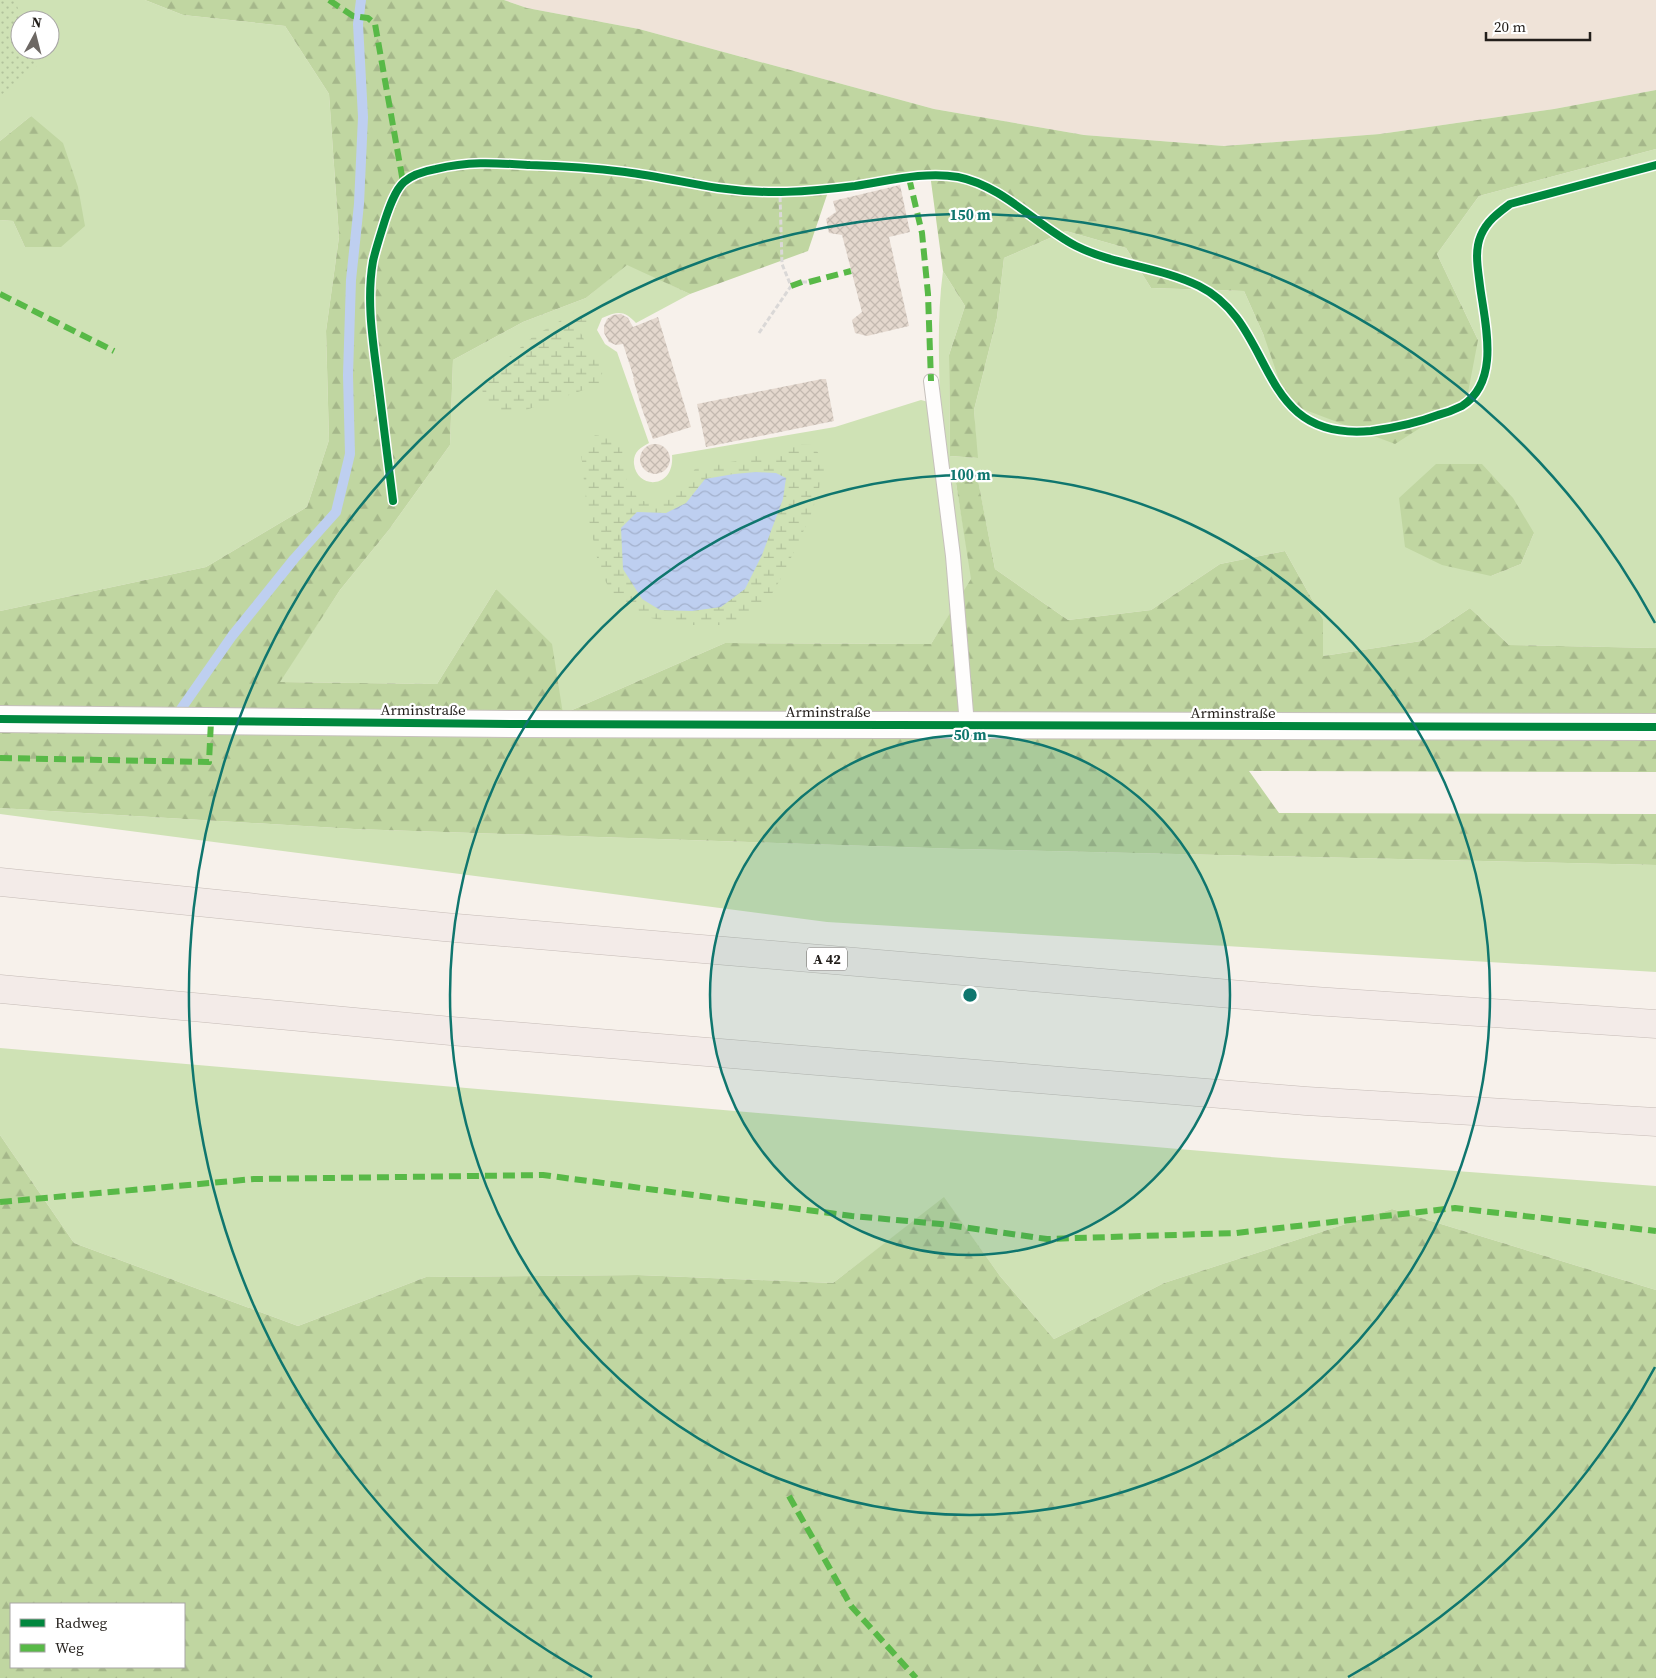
<svg xmlns="http://www.w3.org/2000/svg" width="1656" height="1678" viewBox="0 0 1656 1678" font-family="'Source Serif 4',serif">
	<style>
		.built { fill: #efe3d8 }
		.grass { fill: #cfe2b5; fill-rule: evenodd }
		.forest { fill: url(#forest-firs); fill-rule: evenodd }
		.wetland { fill: url(#wetland-marsh); fill-rule: evenodd }
		.park { fill: url(#park-dots) }
		.water { fill: url(#water-waves) }
		.lines { fill: none; stroke-linecap: round; stroke-linejoin: round }
		.stream { stroke: #becff0; stroke-width: 10 }
		.building { fill: url(#building-cross-hatch) }
		.lane-casing { stroke: #c6c1bc; stroke-width: 16 }
		.street-casing { stroke: #c6c1bc; stroke-width: 28 }
		.highway-casing { stroke: #c5bbb6; stroke-width: 29 }
		.path { stroke: #dad8d7; stroke-width: 3; stroke-dasharray: 5 2.5; stroke-linecap: butt }
		.lane { stroke: #fefdfc; stroke-width: 14 }
		.street { stroke: #fefdfc; stroke-width: 26 }
		.highway { stroke: #f3ebe8; stroke-width: 28 }
		.quiet { stroke: #58b947; stroke-width: 6; stroke-dasharray: 12 6; stroke-linecap: butt }
		.cycleway-casing { stroke: #fff; stroke-width: 11 }
		.cycleway { stroke: #00873e; stroke-width: 8 }
		.ring { fill: none; stroke: #0f766e; stroke-width: 2.5 }
		.labels { text-anchor: middle; dominant-baseline: central; stroke-width: 4.5; stroke-linejoin: round; paint-order: stroke }
		.shield { fill: #fff; stroke: #65625f; stroke-width: 1 }
		.shield-label { font-size: 14px; font-weight: bold; fill: #231f1b }
		.street-label { font-size: 15px; fill: #231f1b; stroke: #fff }
		.centre { fill: #0f766e; stroke: #fff; stroke-width: 2.5 }
		.ring-label { font-size: 15px; text-anchor: middle; font-weight: bold; fill: #0f766e; stroke: #fff; stroke-width: 4.5; stroke-linejoin: round; paint-order: stroke }
	</style>
	<defs>
		<pattern id="forest-firs" width="22" height="20" patternUnits="userSpaceOnUse" patternTransform="scale(1.25)"><rect width="22" height="20" fill="#c0d6a1"/><path d="M5 1l3.5 6h-7zM16 11l3.5 6h-7z" fill="#a5b78a"/></pattern>
		<pattern id="wetland-marsh" width="20" height="14" patternUnits="userSpaceOnUse" patternTransform="scale(1.25)"><rect width="20" height="14" fill="#cfe2b5"/><path d="M1 5h8M5 5V1M11 12h8M15 12V8" fill="none" stroke="#b1c19b"/></pattern>
		<pattern id="park-dots" width="8" height="8" patternUnits="userSpaceOnUse" patternTransform="scale(1.25)"><rect width="8" height="8" fill="#cfe2b5"/><path d="M2 2h.1M6 6h.1" fill="none" stroke="#b1c19b" stroke-width="1.8" stroke-linecap="round"/></pattern>
		<pattern id="water-waves" width="16" height="10" patternUnits="userSpaceOnUse" patternTransform="scale(1.25)"><rect width="16" height="10" fill="#becff0"/><path d="M0 5q4-4 8 0t8 0" fill="none" stroke="#a3b1cd"/></pattern>
		<pattern id="building-cross-hatch" width="8" height="8" patternUnits="userSpaceOnUse" patternTransform="scale(1.25)"><rect width="8" height="8" fill="#e4d8ce"/><path d="M0 0l8 8M0 8l8-8" fill="none" stroke="#c3b9b0"/></pattern>
	</defs>
	<rect width="100%" height="100%" fill="#f7f1eb"/>
	<path class="built" d="M504,0H1656V90L1554,109L1380,134L1224,146L1084,135L934,109L639,29L527,8Z"/>
	<path class="grass" d="M0,0H145L183,15L285,26L329,94L339,237L326,331L329,440L307,507L206,567L0,611V220L13,221L25,247H61L31,116L0,141ZM20,20H50V50H20Z
		M1656,149V648L1509,645L1470,608L1421,641L1323,656V619L1285,551L1220,564L1151,610L1068,620L995,569L978,481L956,483L972,579L931,644L725,643L563,714L496,589L437,684L279,682L340,590L388,531L450,445L453,360L523,322L586,298L627,264L690,294L636,323C624,310 618,311 602,318L597,330L605,344L617,352L649,443C640,448 633,452 634,464C637,490 675,489 672,455L835,427L921,400L940,405C939,360 937,315 943,271L965,306L949,355L950,456L977,458L974,410L997,318L1004,258L1066,231L1126,248L1151,288L1244,291L1264,336L1478,340L1437,254L1479,196ZM1534,533L1521,564L1491,576Z
		M0,808L354,829L961,849L1656,865V972L827,922L0,814Z
		M0,1048L1283,1158L1656,1186V1290L1392,1209L1164,1283L1054,1339L1000,1276L944,1198L833,1283L638,1275L426,1277L298,1326L74,1243L0,1135Z"/>
	<path class="forest" d="M145,0H504L527,8L639,29L934,109L1084,135L1224,146L1380,134L1554,109L1656,90V149L1479,196L1437,254L1478,340L1467,398L1395,444L1287,403L1264,336L1244,291L1151,288L1126,248L1066,231L1004,258L997,318L974,410L978,458L950,456L949,355L965,306L943,271L930,174L828,192L808,251L690,294L627,265L586,298L523,322L453,360L450,445L388,531L340,590L280,682L437,684L496,589L552,644L563,714L725,643L931,644L971,579L956,483L978,480L995,569L1068,620L1151,610L1220,564L1285,551L1323,619V656L1421,641L1470,608L1509,645L1656,648V772L1249,771L1279,813L1656,814V865L961,849L354,829L0,808V611L206,567L307,507L329,440L326,331L339,237L329,94L285,26L183,15Z
		M31,116L63,143L78,187L85,226L61,247H25L13,221L0,220V141Z
		M1436,464H1482L1513,498L1534,533L1521,564L1491,576L1442,565L1405,547L1399,498Z
		M0,1135L74,1243L298,1326L426,1277L638,1275L833,1283L944,1197L1000,1276L1054,1339L1164,1283L1392,1209L1656,1290V1678H0ZM184,1604V1667H11V1604Z"/>
	<path class="wetland" d="M582,308L590,316L581,333C584,339 586,346 590,351C601,366 607,366 598,385L523,411L500,413L484,401L481,381L534,336Z
		M595,435L613,437L622,449L624,475L639,500L658,505L675,496L695,469L712,464L739,461L754,452L780,456L791,444L813,445L826,465L811,515L783,575L767,602L729,625H683L651,618L614,596L600,572L587,510L581,452ZM756,472L776,473L783,499L762,555L745,589L636,512L666,513L686,503L705,479L734,474Z"/>
	<path class="park" d="M0,0H15L22,20H20V50H32L37,66L0,96Z"/>
	<path class="water" d="M756,472L776,473L786,478L783,499L762,555L745,589L721,607L692,611L660,610L642,599L623,569L621,528L637,512L666,513L686,503L705,479L734,474Z"/>
	<g class="lines">
		<path class="stream" d="M181,709L232,636L294,559L336,512L350,454L348,375L351,280L359,204L363,117L358,24L361,0"/>
	</g>
	<path class="building" d="M900,185L910,232L889,237L909,326L867,336L855,333L852,320L862,312L842,235L829,233L826,219L836,212L833,201Z
		M621,314L628,318L633,327L658,317L691,427L653,439L642,409L633,378H634L623,344L616,345L609,342L604,333V326L607,319L613,315Z
		M822,379H826L834,421L706,447L697,404Z
		M640 459a15 15 0 1 1 30 0a15 15 0 1 1-30 0Z"/>
	<g class="lines">
		<defs>
			<path id="lane" d="M931,381L953,556L967,725"/>
			<path id="street" d="M0,719L513,724L1656,727"/>
			<path id="highway" d="M0,882L444,927L1314,1001L1656,1024
				M0,989L451,1031L1306,1101L1656,1122"/>
		</defs>
		<use href="#lane" class="lane-casing"/>
		<use href="#street" class="street-casing"/>
		<use href="#highway" class="highway-casing"/>
		<path class="path" d="M802,282H809
			M759,333L791,286L782,264L780,194
			M393,501C388,461 383,421 378,381C373,342 366,301 373,261C376,248 381,233 385,220C389,208 395,190 404,182C413,174 425,171 436,169C470,161 495,163 530,165C562,166 593,168 625,172C656,176 687,183 718,188C767,195 807,192 855,186C888,181 925,171 958,177C1003,186 1036,225 1076,246C1114,265 1160,267 1199,286C1278,325 1254,442 1371,431C1393,428 1417,423 1438,415C1446,413 1454,410 1462,406C1501,381 1485,324 1480,286C1478,269 1474,251 1481,235C1487,221 1498,213 1510,204L1656,165"/>
		<use href="#lane" class="lane"/>
		<use href="#street" class="street"/>
		<use href="#highway" class="highway"/>
		<path class="quiet" d="M329,0L353,16L368,18L375,24L403,182
			M909,178L922,233L928,294L931,381
			M809,282L851,271
			M791,286L802,282
			M0,294L114,351
			M0,758L209,762L211,721
			M0,1202L254,1179L543,1175L852,1216L941,1224L1047,1239L1236,1233L1455,1208L1656,1231
			M789,1496L851,1606L916,1678"/>
		<defs>
			<path id="cycleway" d="M393,501C388,461 383,421 378,381C373,342 366,301 373,261C376,248 381,233 385,220C389,208 395,190 404,182C413,174 425,171 436,169C470,161 495,163 530,165C562,166 593,168 625,172C656,176 687,183 718,188C767,195 807,192 855,186C888,181 925,171 958,177C1003,186 1036,225 1076,246C1114,265 1160,267 1199,286C1278,325 1254,442 1371,431C1393,428 1417,423 1438,415C1446,413 1454,410 1462,406C1501,381 1485,324 1480,286C1478,269 1474,251 1481,235C1487,221 1498,213 1510,204L1656,165
				M0,719L513,724L1656,727"/>
		</defs>
		<use href="#cycleway" class="cycleway-casing"/>
		<use href="#cycleway" class="cycleway"/>
	</g>
	<circle cx="970" cy="995" r="260" fill="#0f766e" fill-opacity=".12"/>
	<g class="ring">
		<circle cx="970" cy="995" r="260"/>
		<circle cx="970" cy="995" r="520"/>
		<path d="M1655 1367A780 780 0 0 1 1348 1677M592 1677A780 780 0 1 1 1655 623"/>
	</g>
	<g class="labels">
		<rect class="shield" x="807" y="947.5" width="40" height="23" rx="4"/>
		<g class="shield-label">
			<text x="827" y="959">A 42</text>
		</g>
		<g class="street-label">
			<text x="423" y="709">Arminstraße</text>
			<text x="828" y="711">Arminstraße</text>
			<text x="1233" y="712">Arminstraße</text>
		</g>
	</g>
	<circle cx="970" cy="995" r="8" class="centre"/>
	<g class="ring-label">
		<text x="970" y="220">150 m</text>
		<text x="970" y="480">100 m</text>
		<text x="970" y="740">50 m</text>
	</g>
	<rect x="10" y="1603" width="175" height="65" fill="#ffffff" stroke="#a7a5a4"/>
	<rect x="20" y="1619" width="25" height="8" fill="#00873e" stroke="#a7a5a4"/>
	<text x="55" y="1628" font-size="15" fill="#231f1b">Radweg</text>
	<rect x="20" y="1644" width="25" height="8" fill="#58b947" stroke="#a7a5a4"/>
	<text x="55" y="1653" font-size="15" fill="#231f1b">Weg</text>
	<g transform="translate(35 35) rotate(7)"><circle r="24" fill="#ffffff" stroke="#a7a5a4"/>
	<path d="M0-4L9 19L0 12L-9 19Z" fill="#6d6864"/>
	<text y="-8" font-size="14" font-weight="bold" text-anchor="middle" fill="#231f1b">N</text>
	</g>
	<path d="M1486 32v8h104v-8" fill="none" stroke="#231f1b" stroke-width="2.5"/>
	<text x="1494" y="32" font-size="15" fill="#231f1b" stroke="#ffffff" stroke-width="4" paint-order="stroke">20 m</text>
</svg>
